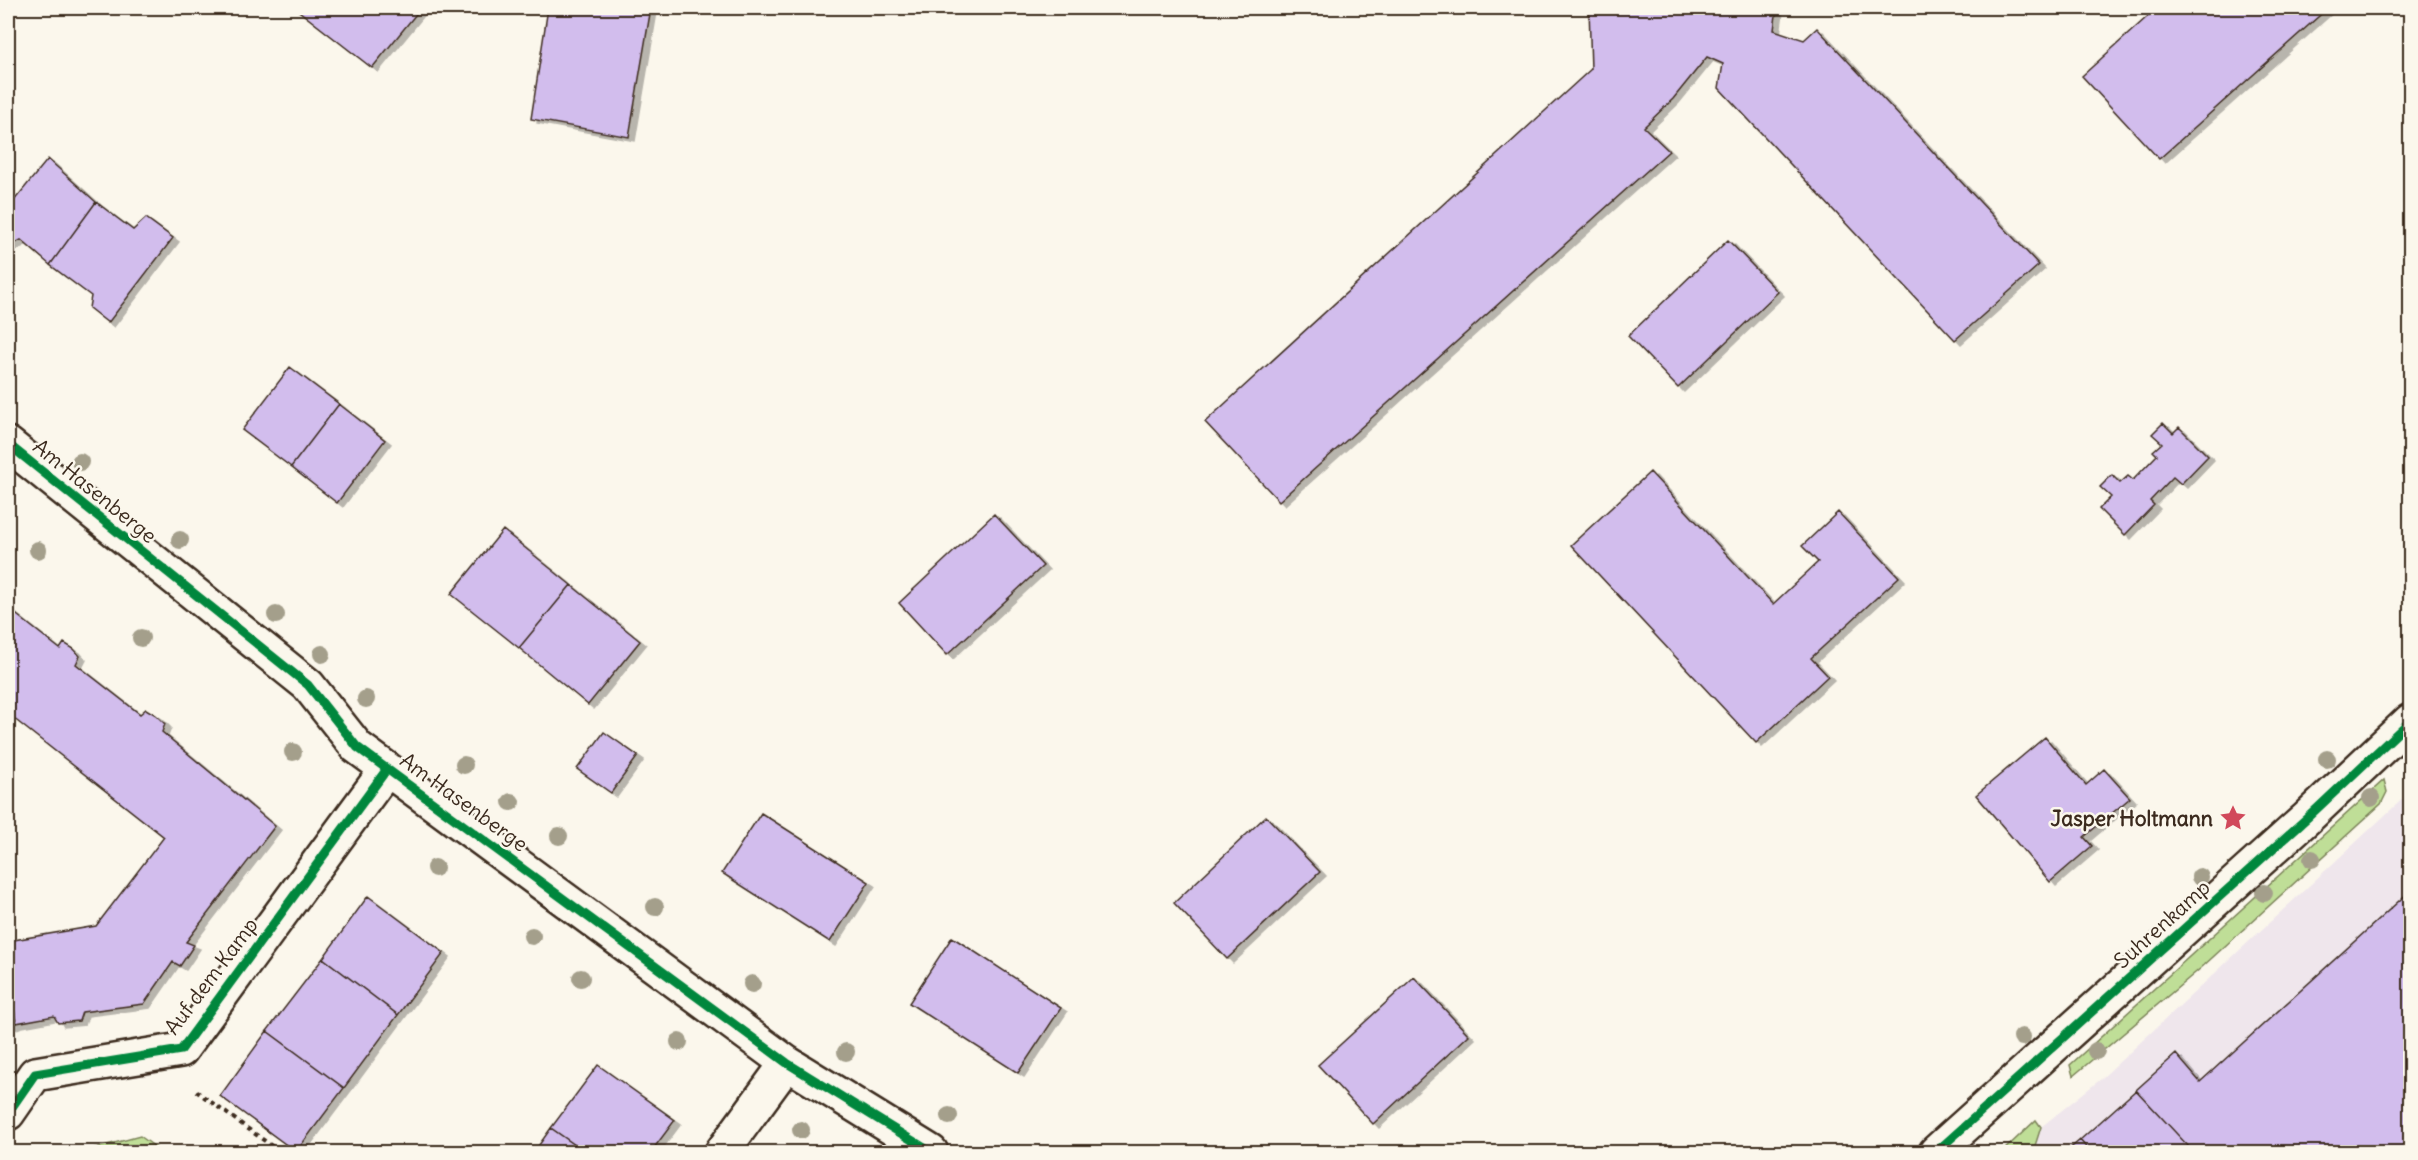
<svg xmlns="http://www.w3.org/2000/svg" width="2418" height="1160" viewBox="0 0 2418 1160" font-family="Delius,sans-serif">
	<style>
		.built { fill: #efe6ec }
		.green { fill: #bfde97; stroke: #7d845a; stroke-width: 1.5 }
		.building { fill: #d2bded; stroke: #3b2a1e; stroke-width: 1.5; filter: url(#shadow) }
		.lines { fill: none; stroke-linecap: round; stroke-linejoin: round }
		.minor-casing { stroke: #3b2a1e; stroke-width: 38 }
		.path { stroke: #3b2a1e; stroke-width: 4; stroke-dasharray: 4.5 4.5; stroke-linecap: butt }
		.minor { stroke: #fbf7ec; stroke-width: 33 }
		.cycleway-casing { stroke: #fbf7ec; stroke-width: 13 }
		.cycleway { stroke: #00873e; stroke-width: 9 }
		.tree { fill: #a49f8b }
		.labels { text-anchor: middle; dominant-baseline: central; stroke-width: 5; stroke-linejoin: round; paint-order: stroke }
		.street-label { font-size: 21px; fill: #3b2a1e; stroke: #fbf7ec }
		.poi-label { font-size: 21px; font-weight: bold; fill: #3b2a1e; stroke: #fbf7ec; text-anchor: end }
	</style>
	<defs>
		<filter id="shadow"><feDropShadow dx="6" dy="4" stdDeviation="0" flood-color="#0004"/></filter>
	</defs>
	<rect width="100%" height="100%" fill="#fbf7ec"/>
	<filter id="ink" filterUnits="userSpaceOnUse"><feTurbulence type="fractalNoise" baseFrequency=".0167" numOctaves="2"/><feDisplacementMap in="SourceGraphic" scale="12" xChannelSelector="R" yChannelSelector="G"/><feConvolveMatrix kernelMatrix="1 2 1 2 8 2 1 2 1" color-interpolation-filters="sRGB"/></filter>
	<g filter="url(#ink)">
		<path class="built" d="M2410,792V1152H2033L2041,1127L2101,1079Z"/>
		<path class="green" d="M2384,780L2387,792L2381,804L2201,968L2073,1076L2070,1065Z
			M2036,1120L2041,1127L2033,1152H2002Z
			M140,1136L162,1152H81Z"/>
		<path class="building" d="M295,8H421L372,68Z
			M548,8H651L629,137L531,119Z
			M1589,8H1777L1774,30L1804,40L1817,28L2039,265L1955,340L1719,88L1723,64L1707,57L1673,99L1644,127L1669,151L1279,501L1205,422L1591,69Z
			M2157,8H2328L2159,159L2082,76Z
			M48,159L96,202L50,265L21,240L10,246L8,243V208Z
			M96,202L133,230L146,218L173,238L108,323L89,308L91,296L50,265Z
			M1728,240L1778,292L1678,388L1628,336Z
			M290,367L339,404L291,467L242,430Z
			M339,404L385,440L337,503L291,467Z
			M2163,423L2173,433L2179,427L2208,456L2181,484L2173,477L2150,501L2154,505L2125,535L2099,509L2111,497L2100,487L2112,475L2120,483L2128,476L2133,480L2157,455L2153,451L2162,443L2152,434Z
			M1650,472L1773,604L1818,562L1802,546L1838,512L1899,577L1811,658L1828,676L1756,743L1571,545Z
			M994,514L1043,566L947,655L899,603Z
			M503,530L571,585L519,648L451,594Z
			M571,585L640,641L588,705L519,648Z
			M8,608L60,649L64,643L74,649L80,656L76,664L140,714L146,709L156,715L165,724L162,732L275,826L186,942L194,945L180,966L173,962L144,1004L82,1012L79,1021L58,1023L54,1016L16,1023L8,962V941L96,926L164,837L8,714Z
			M604,732L638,756L611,793L577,769Z
			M2045,737L2086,785L2104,769L2130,798L2084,837L2092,846L2050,882L1976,795Z
			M761,813L869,882L830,942L722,873Z
			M1266,816L1320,872L1227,959L1174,903Z
			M2410,891V1152H2184L2190,1148L2136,1090L2176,1054L2200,1082Z
			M368,896L444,953L398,1015L323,958Z
			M952,937L1061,1008L1018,1073L909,1003Z
			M323,958L398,1015L344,1088L267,1031Z
			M8,962L16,1023L8,1026Z
			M1414,977L1469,1035L1373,1124L1318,1065Z
			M267,1031L344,1088L296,1152L220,1096Z
			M598,1065L675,1120L651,1152H585L551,1128Z
			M2136,1090L2190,1148L2184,1152H2090L2080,1140Z
			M551,1128L585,1152H534Z
			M2080,1140L2090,1152H2066Z"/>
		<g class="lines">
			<defs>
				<path id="minor" d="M8,444L308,685L357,747L787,1063L931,1152
					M8,1113L35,1074L181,1050L387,769
					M722,1152L787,1063
					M1936,1152L2307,818L2410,721"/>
			</defs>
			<use href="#minor" class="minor-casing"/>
			<path class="path" d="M196,1091L280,1152"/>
			<use href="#minor" class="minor"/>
			<defs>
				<path id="cycleway" d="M8,444L308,685L357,747L787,1063L931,1152
					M8,1113L35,1074L181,1050L387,769
					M1936,1152L2307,818L2410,721"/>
			</defs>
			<use href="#cycleway" class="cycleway-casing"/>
			<use href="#cycleway" class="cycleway"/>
		</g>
		<g class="tree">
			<circle cx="80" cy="462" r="9"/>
			<circle cx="180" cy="540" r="9"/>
			<circle cx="38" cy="550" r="9"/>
			<circle cx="276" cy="615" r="9"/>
			<circle cx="141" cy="638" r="9"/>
			<circle cx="322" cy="654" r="9"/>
			<circle cx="366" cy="699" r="9"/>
			<circle cx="293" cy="752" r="9"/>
			<circle cx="2327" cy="759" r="9"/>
			<circle cx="464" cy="765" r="9"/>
			<circle cx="2371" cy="798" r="9"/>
			<circle cx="511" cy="802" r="9"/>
			<circle cx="559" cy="836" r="9"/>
			<circle cx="2312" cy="859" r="9"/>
			<circle cx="435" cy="868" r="9"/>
			<circle cx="2200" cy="877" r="9"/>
			<circle cx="2264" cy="893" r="9"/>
			<circle cx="655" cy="907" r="9"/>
			<circle cx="532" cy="936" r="9"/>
			<circle cx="581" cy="978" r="9"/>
			<circle cx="752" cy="984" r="9"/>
			<circle cx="2022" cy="1037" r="9"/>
			<circle cx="679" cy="1042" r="9"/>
			<circle cx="2096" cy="1051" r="9"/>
			<circle cx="846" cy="1052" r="9"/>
			<circle cx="949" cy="1116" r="9"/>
			<circle cx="801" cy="1130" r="9"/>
		</g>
	</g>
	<defs>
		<symbol id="sight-bare" viewBox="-9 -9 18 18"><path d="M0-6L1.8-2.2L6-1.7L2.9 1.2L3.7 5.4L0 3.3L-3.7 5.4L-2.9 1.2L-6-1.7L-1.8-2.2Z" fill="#d1495b" stroke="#fbf7ec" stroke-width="2.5" paint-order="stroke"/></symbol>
	</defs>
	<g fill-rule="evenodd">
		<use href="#sight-bare" x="2214" y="799" width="38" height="38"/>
	</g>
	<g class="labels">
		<g class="street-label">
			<text transform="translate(95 491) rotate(39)">Am Hasenberge</text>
			<text transform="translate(464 802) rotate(36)">Am Hasenberge</text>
			<text transform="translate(2162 924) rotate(-42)">Suhrenkamp</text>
			<text transform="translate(211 976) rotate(-53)">Auf dem Kamp</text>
		</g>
		<g class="poi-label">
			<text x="2213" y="818">Jasper Holtmann</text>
		</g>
	</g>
	<rect width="2418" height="1160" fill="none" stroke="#fbf7ec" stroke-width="30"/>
	<rect x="15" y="15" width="2388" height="1130" fill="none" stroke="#3b2a1e" stroke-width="2" filter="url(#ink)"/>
</svg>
